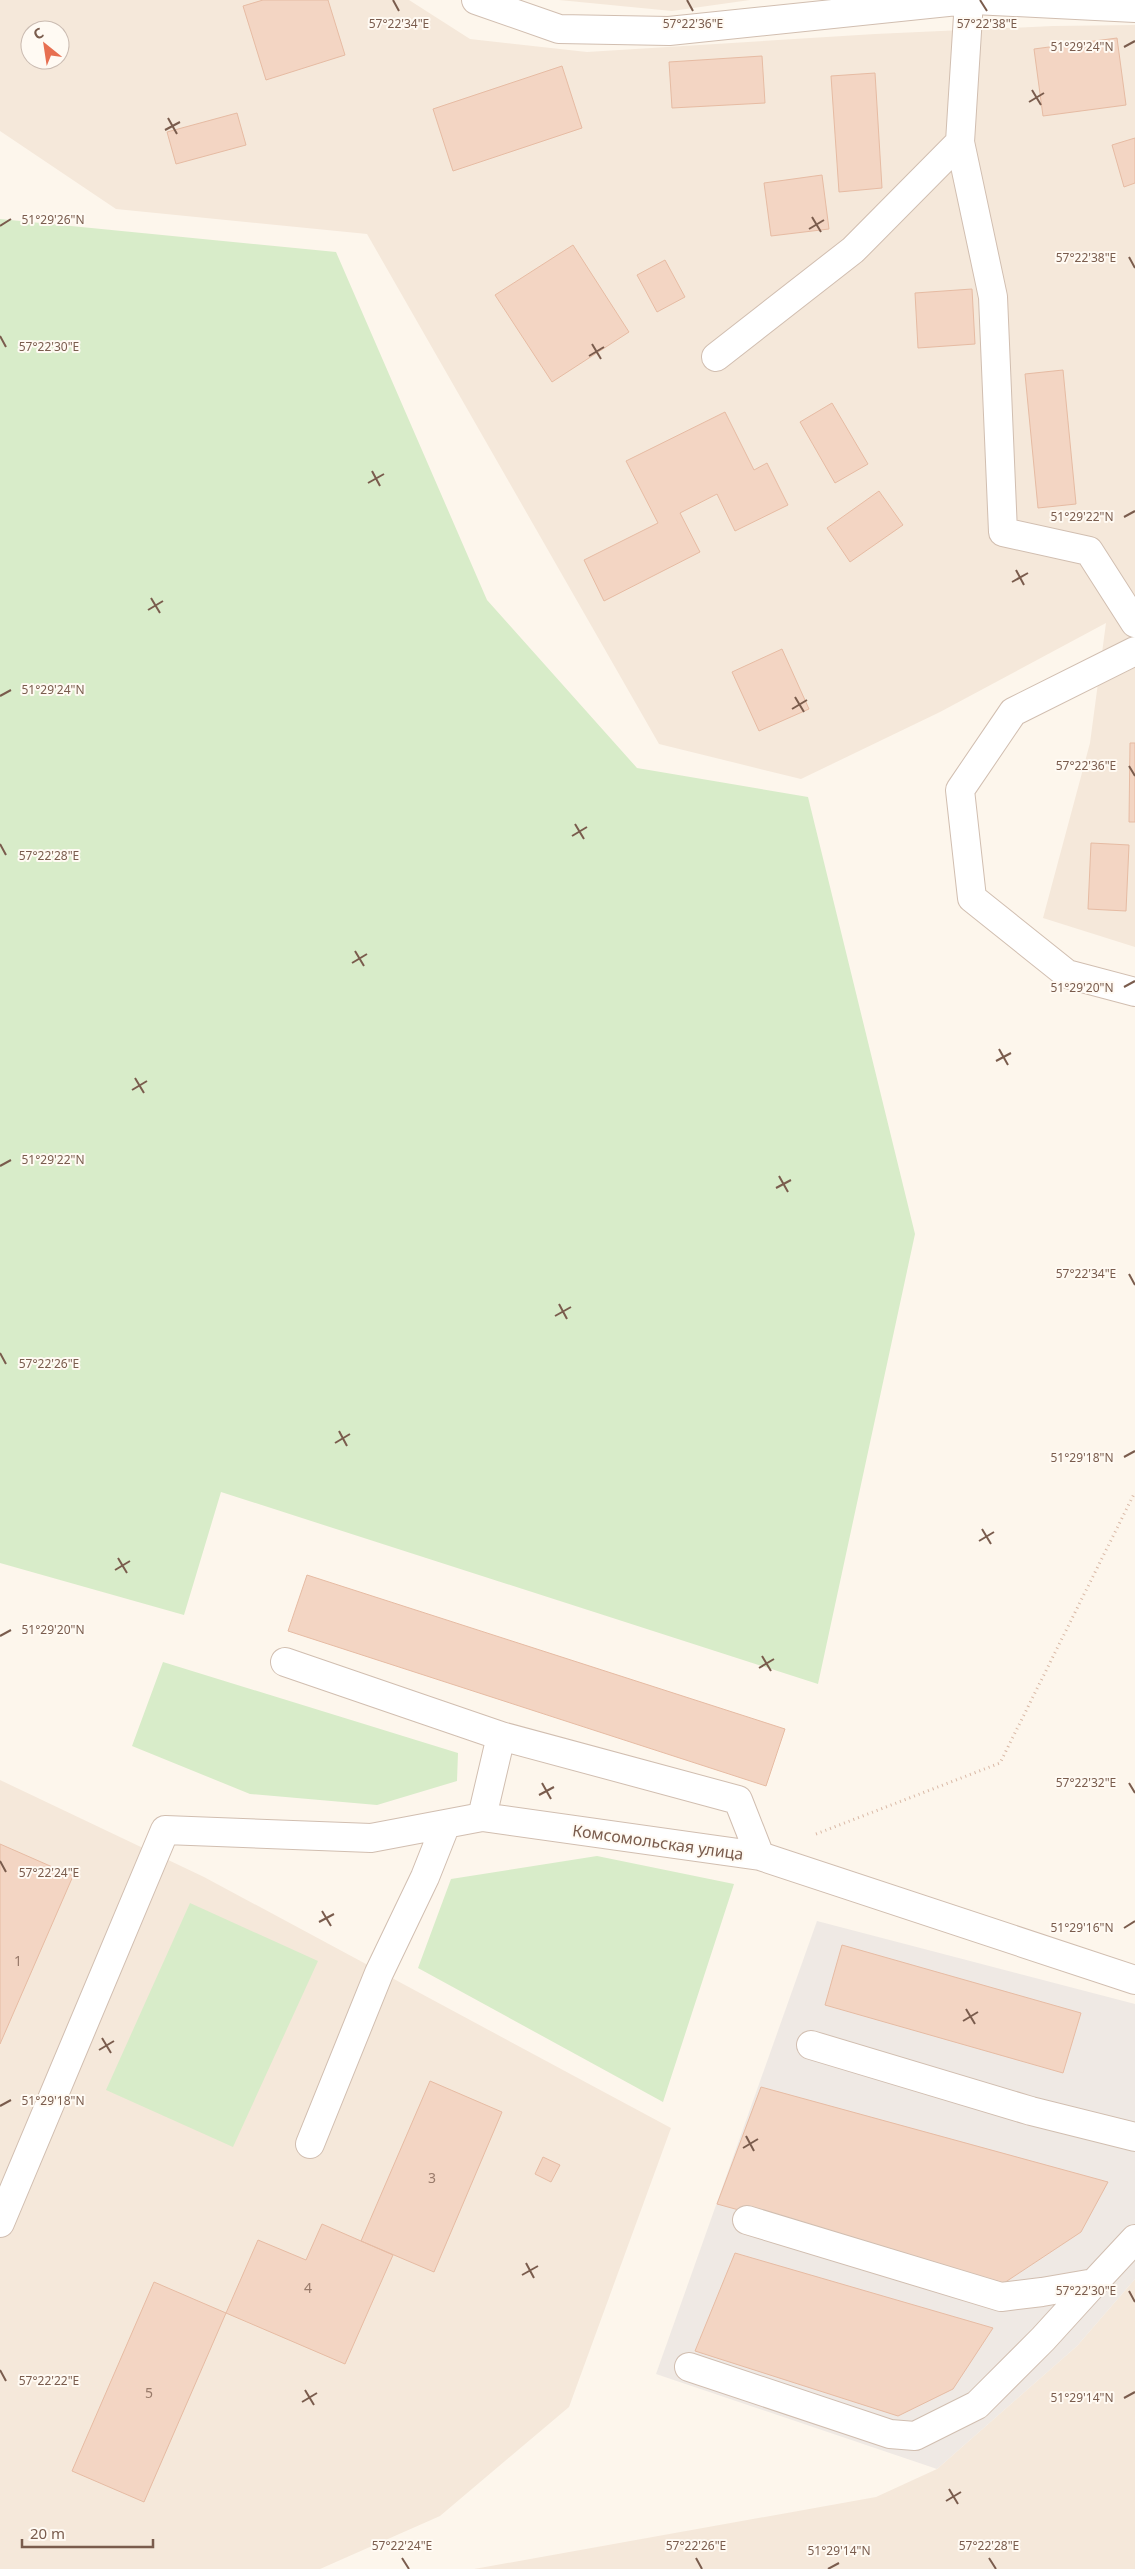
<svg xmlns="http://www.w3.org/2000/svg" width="1135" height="2569" viewBox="0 0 1135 2569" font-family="'Noto Sans',sans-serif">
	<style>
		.residential { fill: #f5e8da; fill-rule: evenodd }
		.industrial { fill: #efe9e4 }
		.green { fill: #d8ecc9 }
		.building { fill: #f3d5c3; stroke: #e6bba3 }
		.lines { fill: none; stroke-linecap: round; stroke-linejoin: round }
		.minor-casing { stroke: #d1beb0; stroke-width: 30 }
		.path { stroke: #d9b8a5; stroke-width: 3; stroke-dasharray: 1 4; stroke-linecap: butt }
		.minor { stroke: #fff; stroke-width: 28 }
		.ticks { fill: none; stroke: #7a5c4d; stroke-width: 2 }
		.labels { text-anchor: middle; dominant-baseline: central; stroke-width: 4; stroke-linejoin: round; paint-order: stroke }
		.number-label { font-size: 14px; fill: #987a6a }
		.street-label { font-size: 16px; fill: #7a5c4d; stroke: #fffaf3 }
		.ticks-label { font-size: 12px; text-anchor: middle; fill: #7a5c4d; stroke: #fffaf3; stroke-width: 4; stroke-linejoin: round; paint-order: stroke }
	</style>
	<rect width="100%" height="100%" fill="#fdf6ec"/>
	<path class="residential" d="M0,0H409L470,39L587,52L875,34L1053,26L1135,25V947L1043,918L1090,743L1106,623L940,712L801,779L659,744L367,234L116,209L0,131ZM30,30H60V60H30Z
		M559,0H750L672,11Z
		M0,1780L204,1877L671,2128L569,2407L440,2516L320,2569H0Z
		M1135,2279V2569H474L876,2497L937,2469L1077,2346Z"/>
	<path class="industrial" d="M817,1921L1135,2004V2279L1077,2346L937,2469L656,2374Z"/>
	<path class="green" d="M0,219L336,252L487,600L637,768L808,797L915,1234L818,1684L221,1492L184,1615L0,1563Z
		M163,1662L458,1753L457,1781L377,1805L250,1794L132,1746Z
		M597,1856L734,1884L663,2102L418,1968L451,1879Z
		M190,1903L318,1961L233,2147L106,2090Z"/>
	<path class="building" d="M263,0H328L345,55L266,80L243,6Z
		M1117,38L1126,105L1043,116L1034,49Z
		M762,56L765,103L672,108L669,62Z
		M562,66L582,128L453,171L433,109Z
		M875,73L882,188L839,192L831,76Z
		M237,113L246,145L176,164L167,132Z
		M1135,138V183L1124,187L1112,145Z
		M822,175L829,229L771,236L764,183Z
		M573,245L629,332L552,382L495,295Z
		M665,260L685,297L657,312L637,275Z
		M972,289L975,344L918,348L915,293Z
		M1063,370L1076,504L1038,508L1025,374Z
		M832,403L868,464L835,483L800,422Z
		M725,412L754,470L767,463L788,505L735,531L717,494L680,513L700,552L604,601L584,560L658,523L626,461Z
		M879,491L903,525L850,562L827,528Z
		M782,649L809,709L759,731L732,672Z
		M1130,743H1135V822H1129Z
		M1091,843L1129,845L1126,911L1088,909Z
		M307,1575L785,1729L766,1786L288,1631Z
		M0,1844L73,1876L0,2044Z
		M842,1945L1081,2013L1063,2073L825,2005Z
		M430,2081L502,2112L434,2272L361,2241Z
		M761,2087L1108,2182L1081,2232L1004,2283L717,2204Z
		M543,2157L560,2165L551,2182L535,2174Z
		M322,2224L393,2255L345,2364L226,2313L258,2240L306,2260Z
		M735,2253L993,2328L953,2389L898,2416L695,2351Z
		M154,2282L226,2313L144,2502L72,2471Z"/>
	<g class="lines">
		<defs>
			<path id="minor" d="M476,0L559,29L669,31L967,0
				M974,0L1135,8
				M960,142L993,297L1003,532L1089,551L1135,623
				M716,357L853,250L960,142L969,0
				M1135,651L1013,712L960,790L972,898L1067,974L1135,992
				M285,1662L501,1736L482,1817
				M501,1736L738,1800L760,1856
				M811,2045L1031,2111L1135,2137
				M310,2144L379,1973L425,1877L446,1824
				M747,2220L1001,2297L1042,2292L1094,2283L1135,2239
				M0,2223L165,1830L371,1838L482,1817L760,1856L1135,1980
				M689,2367L890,2434L915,2436L977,2405L1043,2339L1094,2283"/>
		</defs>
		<use href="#minor" class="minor-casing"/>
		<path class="path" d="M816,1834L1000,1763L1135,1492"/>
		<use href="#minor" class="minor"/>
	</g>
	<path class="ticks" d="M393,0L399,11M687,0L693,11M980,0L987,11M1124,47L1135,41M1032,90L1041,105M1029,102L1044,93M168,118L177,134M165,130L180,122M812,217L821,232M0,226L11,219M809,229L824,220M1129,257L1135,268M0,336L6,347M592,344L601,359M589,356L604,347M372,471L380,486M368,483L384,474M1124,517L1135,511M1016,570L1024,585M1012,582L1028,573M151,598L160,613M148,610L163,601M0,696L11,690M795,697L804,712M792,709L807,700M1129,766L1135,776M575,824L584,839M572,836L587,827M0,844L6,855M355,951L364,966M352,963L367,954M1124,987L1135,981M999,1049L1008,1065M996,1061L1011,1053M135,1078L144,1093M132,1090L147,1081M0,1166L11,1160M779,1176L788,1192M776,1188L791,1180M1129,1274L1135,1285M559,1304L567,1319M555,1316L571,1307M0,1353L6,1364M339,1431L347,1446M335,1443L350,1434M1124,1457L1135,1451M982,1529L991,1544M979,1541L994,1532M118,1558L127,1573M115,1570L130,1561M0,1636L11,1630M762,1656L771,1671M759,1668L774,1659M542,1783L551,1799M1129,1783L1135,1793M539,1795L554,1787M0,1861L6,1872M322,1911L331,1926M319,1922L334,1914M1124,1928L1135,1921M966,2009L975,2024M963,2021L978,2012M102,2038L111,2053M99,2050L114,2041M0,2106L11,2100M746,2136L754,2151M743,2148L758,2139M526,2263L534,2278M522,2275L538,2266M1129,2291L1135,2302M0,2370L6,2381M305,2390L314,2405M1124,2398L1135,2392M302,2402L317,2393M949,2489L958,2504M946,2501L961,2492M402,2558L409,2569M696,2558L702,2569M989,2558L996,2569M828,2569L839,2563"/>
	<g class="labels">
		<g class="number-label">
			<text x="18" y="1960">1</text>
			<text x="432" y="2177">3</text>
			<text x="308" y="2287">4</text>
			<text x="149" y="2392">5</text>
		</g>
		<g class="street-label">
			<text transform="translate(658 1842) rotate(8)">Комсомольская улица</text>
		</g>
	</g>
	<g class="ticks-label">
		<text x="399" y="28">57°22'34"E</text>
		<text x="693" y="28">57°22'36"E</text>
		<text x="987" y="28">57°22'38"E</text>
		<text x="1082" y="51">51°29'24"N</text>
		<text x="53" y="224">51°29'26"N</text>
		<text x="1086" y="262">57°22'38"E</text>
		<text x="49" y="351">57°22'30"E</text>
		<text x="1082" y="521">51°29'22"N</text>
		<text x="53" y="694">51°29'24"N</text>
		<text x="1086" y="770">57°22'36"E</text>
		<text x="49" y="860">57°22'28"E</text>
		<text x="1082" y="992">51°29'20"N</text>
		<text x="53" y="1164">51°29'22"N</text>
		<text x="1086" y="1278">57°22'34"E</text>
		<text x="49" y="1368">57°22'26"E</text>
		<text x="1082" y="1462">51°29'18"N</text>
		<text x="53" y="1634">51°29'20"N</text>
		<text x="1086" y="1787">57°22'32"E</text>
		<text x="49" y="1877">57°22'24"E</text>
		<text x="1082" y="1932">51°29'16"N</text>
		<text x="53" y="2105">51°29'18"N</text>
		<text x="1086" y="2295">57°22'30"E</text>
		<text x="49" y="2385">57°22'22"E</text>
		<text x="1082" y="2402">51°29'14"N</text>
		<text x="402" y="2550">57°22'24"E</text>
		<text x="696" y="2550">57°22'26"E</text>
		<text x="989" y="2550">57°22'28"E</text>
		<text x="839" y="2555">51°29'14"N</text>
	</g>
	<g transform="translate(45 45) rotate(330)"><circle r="24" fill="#fffaf3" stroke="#cabbb1"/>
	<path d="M0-4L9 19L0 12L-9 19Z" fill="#e76f51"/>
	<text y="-8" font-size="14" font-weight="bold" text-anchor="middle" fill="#7a5c4d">С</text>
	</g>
	<path d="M22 2539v8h131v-8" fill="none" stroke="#7a5c4d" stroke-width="2.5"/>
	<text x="30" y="2539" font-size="15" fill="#7a5c4d" stroke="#fffaf3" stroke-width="4" paint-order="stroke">20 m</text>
</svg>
